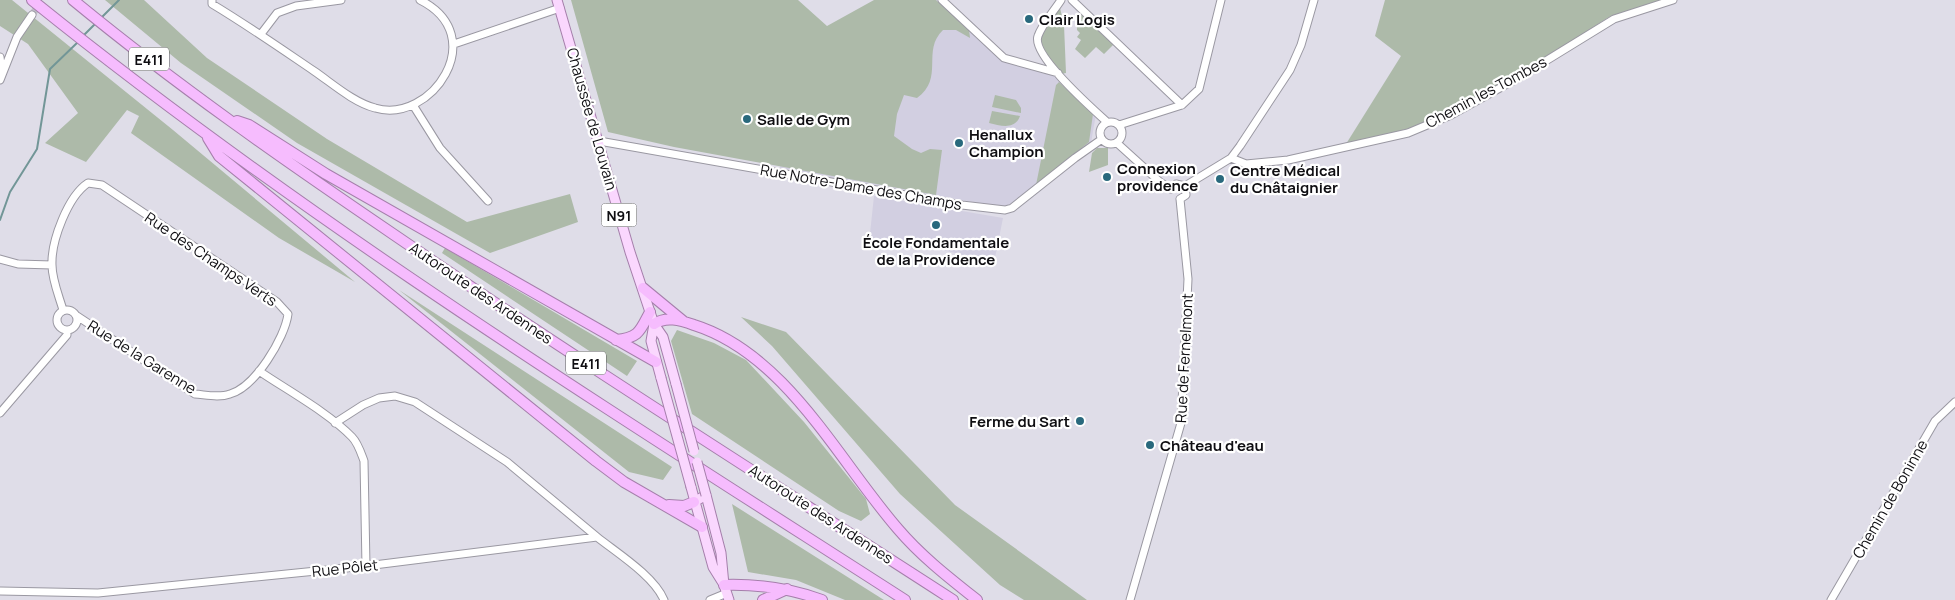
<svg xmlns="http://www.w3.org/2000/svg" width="1955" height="600" viewBox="0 0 1955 600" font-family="Manrope,sans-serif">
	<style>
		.built { fill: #d2cfe1 }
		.green { fill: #adbaa9 }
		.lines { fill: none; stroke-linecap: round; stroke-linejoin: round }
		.stream { stroke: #729697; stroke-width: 2 }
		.minor-tunnel { stroke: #c0bec8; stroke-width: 7; stroke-dasharray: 7 3.5; stroke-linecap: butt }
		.minor-casing { stroke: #9a98a2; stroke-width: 9 }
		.major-casing { stroke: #a57fab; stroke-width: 11 }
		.highway-casing { stroke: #a57fab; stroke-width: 12 }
		.minor { stroke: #fff; stroke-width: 7 }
		.major { stroke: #fad7fe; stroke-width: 9 }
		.highway { stroke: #f6bcfe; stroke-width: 10 }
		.major-bridge-casing { stroke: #a57fab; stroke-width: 11; stroke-linecap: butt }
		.major-bridge { stroke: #fad7fe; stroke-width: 9 }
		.poi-dot { fill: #29697d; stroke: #fff; stroke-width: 2 }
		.labels { text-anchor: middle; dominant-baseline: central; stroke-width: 4.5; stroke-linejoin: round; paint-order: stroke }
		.shield { fill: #fff; stroke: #575659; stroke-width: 1 }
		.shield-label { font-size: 14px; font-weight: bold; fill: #0f0e12 }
		.poi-label { font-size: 15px; font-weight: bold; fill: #0f0e12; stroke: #fff; text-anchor: start }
		.street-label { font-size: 15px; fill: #0f0e12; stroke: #fff }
	</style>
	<rect width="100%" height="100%" fill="#dfdde8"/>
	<path class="built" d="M923,0H937L1002,58L1053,74L1096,114L1091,143L1007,208L780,168L783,122Z
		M874,196L1003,218L994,263L920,244L869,243Z"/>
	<path class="green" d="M0,0H12L173,130L355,282L279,238L131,133L139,116L127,110L86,162L45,143L78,113L28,44L0,26Z
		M105,0H144L207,58L327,139L467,222L570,194L578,222L490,253L297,143L181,63Z
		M571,0H798L827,26L874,0H936L969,30L970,38L956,30H943C921,51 945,78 917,98L904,95L897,114L894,136L912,149L921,153L930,149L942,150L936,195L674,147L608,132Z
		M1385,0H1661L1609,17L1519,75L1415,127L1346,144L1401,56L1375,36Z
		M1060,8L1064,25L1066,73L1061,74L1045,55L1039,36Z
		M1082,14L1115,43L1104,54L1096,47L1085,58L1075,49L1081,40L1077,37L1080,33L1077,30V21Z
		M1059,82L1093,114L1089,142L1036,185L1056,85Z
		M995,95L1016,100L1021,108V113L992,107Z
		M992,111L1020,116C1015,130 1001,126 989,123Z
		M1097,148H1108V165L1089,172L1092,153Z
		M445,248L637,361L627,376L442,253Z
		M399,290L672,467L663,480L629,472Z
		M741,317L786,332L955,505L1087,600H1024L1000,585L900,494L772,346Z
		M677,330L714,343L746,360L804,422L866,499L870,514L861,521L839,511L692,414L671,341Z
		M732,504L884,600H845L796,580L748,572Z"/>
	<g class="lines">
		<path class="stream" d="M101,18L119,0
			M84,35L96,23
			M0,220L10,192L37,149L50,69L79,41"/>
		<path class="minor-tunnel" d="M32,15L42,0"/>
		<defs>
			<path id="minor" d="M212,0V4C247,25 280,48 314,71C333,84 353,102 375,108C431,125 492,36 420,0
				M942,0L1004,58L1058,73
				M1061,0C1054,11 1042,24 1038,36C1031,55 1093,109 1107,122
				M1072,0L1182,105
				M261,34L277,13L296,6L341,0
				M454,44L560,8
				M0,57L2,72
				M0,80L17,37L32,15
				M413,105L440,148L488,201
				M1100 133a11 11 0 1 1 22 0a11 11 0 1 1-22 0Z
				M1119,125L1182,105L1199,89L1221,0
				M599,141L962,205L1005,210L1012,208L1075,158L1102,139
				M1117,143L1160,182L1171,189
				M1231,158L1246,164L1288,160L1408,133L1451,115L1518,78L1614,19L1673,0
				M1185,186L1231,158L1240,146L1290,70L1301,45L1314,0
				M1171,189L1176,184L1185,186
				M1180,199L1186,195L1185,186
				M0,259L18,264L52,265
				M57 320a10 10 0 1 1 20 0a10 10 0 1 1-20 0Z
				M63,310C59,296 52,280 52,265C51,241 68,196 88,183L102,185L277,302L288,314C285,338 255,387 230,394C219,398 207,395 195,394L77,316
				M259,371C287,390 329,413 352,437C358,443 361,453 364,461L366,566
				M0,413L67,335V330
				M335,423L363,405L379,398L395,396L415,402L507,462L597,537
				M0,591L98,593L366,566L597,537C617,553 654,576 664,600
				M710,600L727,593
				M1130,600L1181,423L1188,279L1180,199
				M1831,600L1935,421L1955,402"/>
			<path id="major" d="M557,0L630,252L654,324L663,337L676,384
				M654,324L651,341L661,378
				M691,487L713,567L723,583
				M694,502L706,495L721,553L724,585L729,600"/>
			<path id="highway" d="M32,0C307,222 608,409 905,600
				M73,0C175,84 284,160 393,234C577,360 766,479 953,600
				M237,121L249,125L326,174L656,362
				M208,138L219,156L596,461L624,482L702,527
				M643,288L683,321
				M654,324C666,316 680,320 694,325C786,354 838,460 898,529C921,556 948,577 977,600
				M616,340C639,338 640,331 650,312
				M669,505L684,506L694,502
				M724,585C759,584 790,588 822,600
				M763,600L787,589"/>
		</defs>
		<use href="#minor" class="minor-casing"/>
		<use href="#major" class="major-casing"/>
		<use href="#highway" class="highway-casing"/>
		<use href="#minor" class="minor"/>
		<use href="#major" class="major"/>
		<use href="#highway" class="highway"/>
		<defs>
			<path id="major-bridge" d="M661,378L691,487
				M676,384L694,451
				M697,462L706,495"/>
		</defs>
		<use href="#major-bridge" class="major-bridge-casing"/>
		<use href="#major-bridge" class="major-bridge"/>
	</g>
	<g class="poi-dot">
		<circle cx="1029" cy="19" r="5"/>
		<circle cx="747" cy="119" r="5"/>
		<circle cx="959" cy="143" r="5"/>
		<circle cx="1107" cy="177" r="5"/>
		<circle cx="1220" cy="179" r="5"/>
		<circle cx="936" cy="225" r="5"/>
		<circle cx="1080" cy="421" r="5"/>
		<circle cx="1150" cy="445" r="5"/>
	</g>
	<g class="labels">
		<g class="shield">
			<rect x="129" y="47.5" width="40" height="23" rx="4"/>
			<rect x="601.5" y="203.5" width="35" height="23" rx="4"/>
			<rect x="566" y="351.5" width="40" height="23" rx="4"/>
		</g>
		<g class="shield-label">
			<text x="149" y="59">E411</text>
			<text x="619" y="215">N91</text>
			<text x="586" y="363">E411</text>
		</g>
		<g class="poi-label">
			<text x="1039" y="19">Clair Logis</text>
			<text x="757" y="119">Salle de Gym</text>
			<text x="969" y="134">Henallux<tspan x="969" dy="17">Champion</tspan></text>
			<text x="1117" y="168">Connexion<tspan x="1117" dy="17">providence</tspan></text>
			<text x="1230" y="170">Centre Médical<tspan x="1230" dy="17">du Châtaignier</tspan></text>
			<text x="936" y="242" text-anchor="middle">École Fondamentale<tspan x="936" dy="17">de la Providence</tspan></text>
			<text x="1070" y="421" text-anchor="end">Ferme du Sart</text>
			<text x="1160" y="445">Château d'eau</text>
		</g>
		<g class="street-label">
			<text transform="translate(1486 92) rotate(-28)">Chemin les Tombes</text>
			<text transform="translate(592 119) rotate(74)">Chaussée de Louvain</text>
			<text transform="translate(861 187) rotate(10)">Rue Notre-Dame des Champs</text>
			<text transform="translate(211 259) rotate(34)">Rue des Champs Verts</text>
			<text transform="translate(481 293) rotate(34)">Autoroute des Ardennes</text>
			<text transform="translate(142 357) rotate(32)">Rue de la Garenne</text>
			<text transform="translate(1184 358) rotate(-87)">Rue de Fernelmont</text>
			<text transform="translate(1890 499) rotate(-60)">Chemin de Boninne</text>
			<text transform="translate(821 514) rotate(33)">Autoroute des Ardennes</text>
			<text transform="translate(345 568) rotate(-6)">Rue Pôlet</text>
		</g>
	</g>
</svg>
